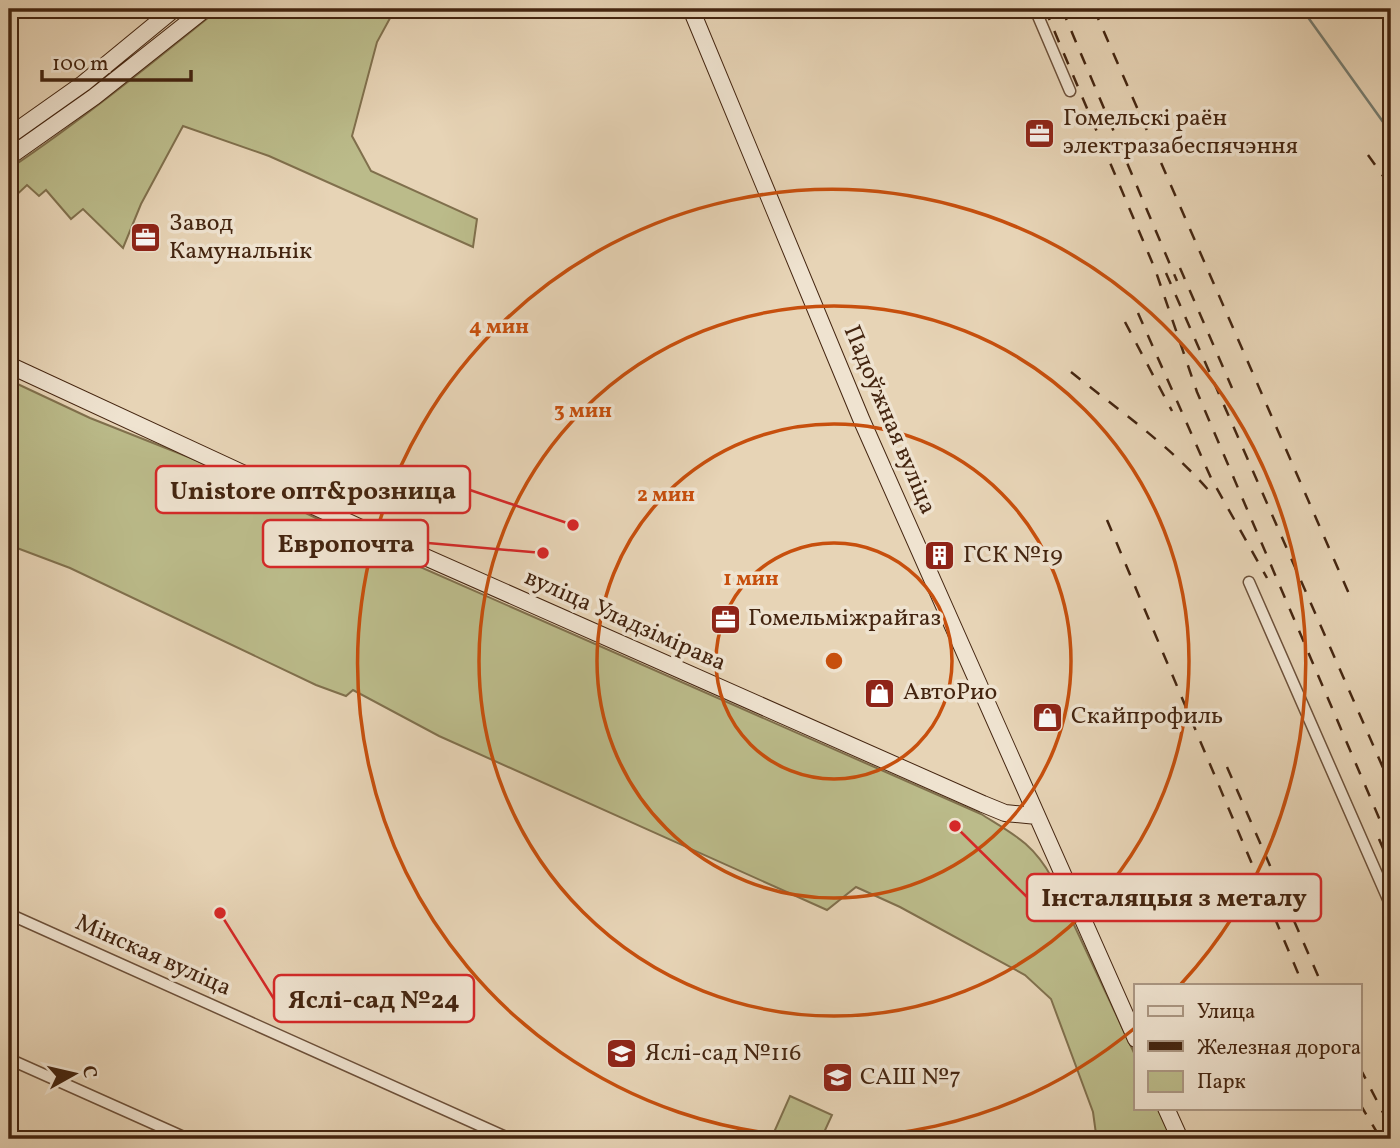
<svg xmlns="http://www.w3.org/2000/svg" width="1400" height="1148" viewBox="0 0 1400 1148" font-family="Vollkorn,serif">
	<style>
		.green { fill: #bbbb8a; stroke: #80704d; stroke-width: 2 }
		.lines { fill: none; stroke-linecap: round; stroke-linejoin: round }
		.stream { stroke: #767d71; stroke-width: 2.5 }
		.street-casing { stroke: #6d513a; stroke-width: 13 }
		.secondary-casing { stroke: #442510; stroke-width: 18 }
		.street { stroke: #efe3d0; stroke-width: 10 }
		.secondary { stroke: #efe3d0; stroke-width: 16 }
		.rail { stroke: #442510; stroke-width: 2.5; stroke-dasharray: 12 12; stroke-linecap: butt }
		.ring { fill: none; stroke: #c74f0d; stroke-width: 3.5 }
		.labels { text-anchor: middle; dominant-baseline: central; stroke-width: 7; stroke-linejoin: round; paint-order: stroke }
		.poi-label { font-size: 24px; fill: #442510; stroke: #efe3d0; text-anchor: start }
		.street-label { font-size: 24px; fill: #442510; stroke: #efe3d0 }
		.centre { fill: #c74f0d; stroke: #efe3d0; stroke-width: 3.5 }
		.ring-label { font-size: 21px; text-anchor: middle; font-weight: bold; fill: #c74f0d; stroke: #efe3d0; stroke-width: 7; stroke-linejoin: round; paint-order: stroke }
		.leader { fill: none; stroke: #d62828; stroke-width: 2.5 }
		.callout-dot { fill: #d62828; stroke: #efe3d0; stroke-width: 2.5 }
		.callout { fill: #efe3d0; stroke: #d62828; stroke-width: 2.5 }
		.callout-label { font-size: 26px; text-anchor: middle; font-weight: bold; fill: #442510 }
	</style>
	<rect width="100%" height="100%" fill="#e7d4b6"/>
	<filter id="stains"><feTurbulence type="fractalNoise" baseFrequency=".00286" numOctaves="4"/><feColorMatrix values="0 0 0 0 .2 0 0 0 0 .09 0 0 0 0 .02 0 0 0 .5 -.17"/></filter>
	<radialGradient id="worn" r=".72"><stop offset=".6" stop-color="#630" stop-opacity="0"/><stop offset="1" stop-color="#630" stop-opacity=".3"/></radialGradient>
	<path class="green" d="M219,9H395L377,42L352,136L371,171L477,219L473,247L269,156L183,126L141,204L123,248L83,209L71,219L46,190L39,196L27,185L9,202V169C82,120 151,64 219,9Z
		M9,380L90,418L196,460L384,551L981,814C1013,834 1033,843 1052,878L1136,1057V1108H1159L1173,1139H1112L1096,1134L1093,1112L1051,999L1025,975L900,907L856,887L827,910L439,736L353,690L346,696L316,685L70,568L9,545Z
		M790,1096L832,1115L821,1139H771Z"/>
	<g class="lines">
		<path class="stream" d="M1302,9L1391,133"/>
		<defs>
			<path id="street" d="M1035,9L1070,91
				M1249,582L1391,906
				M9,914L510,1139
				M9,1059L188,1139"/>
			<path id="secondary" d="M691,9L862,421L1136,1039
				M9,136L84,83L174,9
				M9,157L94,97L205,9
				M9,365L389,541L983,804L1005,813L1037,816
				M1166,1108L1180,1139"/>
		</defs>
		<use href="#street" class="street-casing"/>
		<use href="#secondary" class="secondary-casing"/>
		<use href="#street" class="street"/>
		<use href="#secondary" class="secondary"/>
		<path class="rail" d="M1045,9L1155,269L1197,392L1391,846
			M1062,9L1177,281
			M1094,9L1353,603
			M1368,155L1391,187
			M1180,268L1232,388
			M1166,273L1391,786
			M1138,313L1211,478L1267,578
			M1125,322L1172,411
			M1071,372C1121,412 1175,449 1215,498
			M1107,520L1303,985
			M1227,767L1322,985
			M1379,839L1391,867
			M1360,1068L1391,1128
			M1360,1104L1381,1139"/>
	</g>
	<g class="ring">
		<circle cx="834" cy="661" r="118"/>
		<circle cx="834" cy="661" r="237"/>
		<circle cx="834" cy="661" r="355"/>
		<path d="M1136 1027A474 474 0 1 1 1181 984"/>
	</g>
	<defs>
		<symbol id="office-square" viewBox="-11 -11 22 22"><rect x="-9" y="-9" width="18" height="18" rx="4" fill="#8f2418" stroke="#efe3d0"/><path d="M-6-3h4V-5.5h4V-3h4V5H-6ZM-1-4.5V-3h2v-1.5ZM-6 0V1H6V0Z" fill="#fff"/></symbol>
		<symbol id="building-square" viewBox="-11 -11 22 22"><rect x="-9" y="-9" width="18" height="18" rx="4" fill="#8f2418" stroke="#efe3d0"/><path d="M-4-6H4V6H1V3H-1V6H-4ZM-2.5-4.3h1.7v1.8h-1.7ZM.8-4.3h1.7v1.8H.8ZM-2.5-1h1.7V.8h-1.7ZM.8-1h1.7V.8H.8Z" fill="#fff"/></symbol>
		<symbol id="shop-square" viewBox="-11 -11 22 22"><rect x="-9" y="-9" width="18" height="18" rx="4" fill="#8f2418" stroke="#efe3d0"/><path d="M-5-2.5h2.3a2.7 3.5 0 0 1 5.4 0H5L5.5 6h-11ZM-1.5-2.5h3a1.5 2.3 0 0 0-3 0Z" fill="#fff"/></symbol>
		<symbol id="school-square" viewBox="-11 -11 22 22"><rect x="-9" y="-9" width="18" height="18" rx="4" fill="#8f2418" stroke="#efe3d0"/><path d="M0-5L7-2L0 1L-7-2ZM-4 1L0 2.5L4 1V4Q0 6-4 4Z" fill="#fff"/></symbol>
	</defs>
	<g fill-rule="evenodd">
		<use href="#office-square" x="1022" y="116" width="35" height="35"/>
		<use href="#office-square" x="128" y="220" width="35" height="35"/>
		<use href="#building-square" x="922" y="538" width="35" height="35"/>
		<use href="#office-square" x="708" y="602" width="35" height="35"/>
		<use href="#shop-square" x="862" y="676" width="35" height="35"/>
		<use href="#shop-square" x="1030" y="700" width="35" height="35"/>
		<use href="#school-square" x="604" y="1036" width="35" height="35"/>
		<use href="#school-square" x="820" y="1060" width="35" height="35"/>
	</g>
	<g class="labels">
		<g class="poi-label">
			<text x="1063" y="119">Гомельскі раён<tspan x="1063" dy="28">электразабеспячэння</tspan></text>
			<text x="169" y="224">Завод<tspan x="169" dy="28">Камунальнік</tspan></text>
			<text x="963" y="556">ГСК №19</text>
			<text x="748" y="619">Гомельміжрайгаз</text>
			<text x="903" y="693">АвтоРио</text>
			<text x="1071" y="717">Скайпрофиль</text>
			<text x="645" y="1054">Яслі-сад №116</text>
			<text x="860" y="1078">САШ №7</text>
		</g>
		<g class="street-label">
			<text transform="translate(889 420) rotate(67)">Падоўжная вуліца</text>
			<text transform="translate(625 621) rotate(24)">вуліца Уладзімірава</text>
			<text transform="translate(153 956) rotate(24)">Мінская вуліца</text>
		</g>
	</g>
	<circle cx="834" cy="661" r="10" class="centre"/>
	<g class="ring-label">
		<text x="499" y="333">4 мин</text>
		<text x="583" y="417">3 мин</text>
		<text x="666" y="501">2 мин</text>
		<text x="751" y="585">1 мин</text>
	</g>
	<path class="leader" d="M573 525L470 490M543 553L428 543M955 826L1027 897M220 913L274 999"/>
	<g class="callout-dot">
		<circle cx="573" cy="525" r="7"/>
		<circle cx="543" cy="553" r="7"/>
		<circle cx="955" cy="826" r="7"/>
		<circle cx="220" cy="913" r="7"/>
	</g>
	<g class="callout">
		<rect x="156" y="466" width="314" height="47" rx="7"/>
		<rect x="263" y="520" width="165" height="47" rx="7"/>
		<rect x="1027" y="874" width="294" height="47" rx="7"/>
		<rect x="274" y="975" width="200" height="47" rx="7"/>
	</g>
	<g class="callout-label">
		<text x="313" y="499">Unistore опт&amp;розница</text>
		<text x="346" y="552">Европочта</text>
		<text x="1174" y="906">Інсталяцыя з металу</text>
		<text x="374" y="1008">Яслі-сад №24</text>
	</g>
	<rect width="1400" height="1148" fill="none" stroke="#e7d4b6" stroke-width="35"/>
	<rect x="10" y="10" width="1379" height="1127" fill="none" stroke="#442510" stroke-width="3.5"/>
	<rect x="18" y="18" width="1365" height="1113" fill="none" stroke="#442510" stroke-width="2"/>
	<rect x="1134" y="984" width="228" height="126" fill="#efe3d0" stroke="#ab9783" stroke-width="2"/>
	<rect x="1148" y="1006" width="35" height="10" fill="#efe3d0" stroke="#ab9783" stroke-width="2"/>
	<text x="1197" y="1018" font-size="21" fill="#442510">Улица</text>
	<rect x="1148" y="1041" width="35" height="10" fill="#442510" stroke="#ab9783" stroke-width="2"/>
	<text x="1197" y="1054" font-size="21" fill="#442510">Железная дорога</text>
	<rect x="1148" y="1071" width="35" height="21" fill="#bbbb8a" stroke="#ab9783" stroke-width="2"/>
	<text x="1197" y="1088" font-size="21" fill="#442510">Парк</text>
	<g transform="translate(74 1074) rotate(82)" stroke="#efe3d0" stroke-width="5" paint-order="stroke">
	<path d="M0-5L12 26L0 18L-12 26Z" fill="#442510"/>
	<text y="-10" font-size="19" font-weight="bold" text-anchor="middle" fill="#442510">С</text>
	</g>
	<path d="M42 70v10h149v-10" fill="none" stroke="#442510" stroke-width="3.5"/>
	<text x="52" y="70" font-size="21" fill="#442510" stroke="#efe3d0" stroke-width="5" paint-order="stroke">100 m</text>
	<rect width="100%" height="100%" filter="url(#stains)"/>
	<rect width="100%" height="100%" fill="url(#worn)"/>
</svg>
